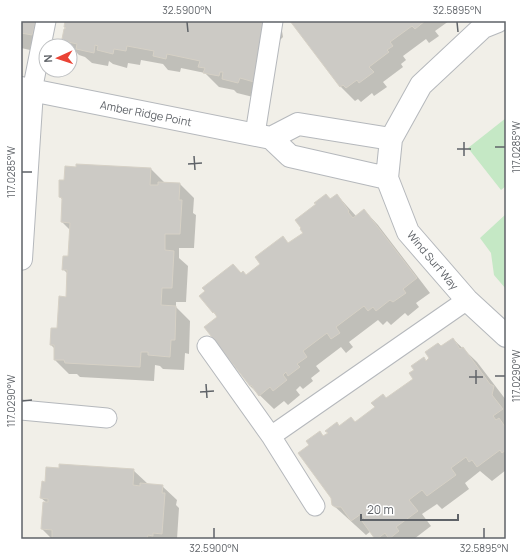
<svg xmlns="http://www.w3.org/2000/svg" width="527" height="560" viewBox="0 0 527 560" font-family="Manrope,sans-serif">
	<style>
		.green { fill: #c5e8c5 }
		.shadow { fill: #0003 }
		.building { fill: #cccac5; stroke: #d6d1c6 }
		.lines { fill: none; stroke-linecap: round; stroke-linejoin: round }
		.service-casing { stroke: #b5b8bc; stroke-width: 21 }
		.minor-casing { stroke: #b5b8bc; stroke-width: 24 }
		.service { stroke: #fff; stroke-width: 19 }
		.minor { stroke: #fff; stroke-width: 22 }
		.ticks { fill: none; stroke: #5f6368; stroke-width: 1.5 }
		.labels { text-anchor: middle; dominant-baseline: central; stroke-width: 4; stroke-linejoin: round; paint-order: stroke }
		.street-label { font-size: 11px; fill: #5f6368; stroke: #fff }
		.neatline { fill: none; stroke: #5f6368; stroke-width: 1.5 }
		.ticks-label { font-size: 10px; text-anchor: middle; fill: #5f6368 }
	</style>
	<rect width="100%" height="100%" fill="#f1efe8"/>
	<path class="green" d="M506,118V186L501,190L468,148Z
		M506,214V289L494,275L491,253L480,238Z"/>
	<path class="shadow" d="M21,21H53L46,49L31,45L30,50L21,48Z
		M66,21L278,28L282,31L283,37L279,41L253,97L237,93L234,90L219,87L205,73L181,68L180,72L168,70L163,64L141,60L140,65L128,63L127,68L113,64L109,61L108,66L92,63L85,57L79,55L65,41Z
		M292,21H449L435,31L439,36L429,43L426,39L403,56L406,60L401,64L403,67L383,82L387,87L374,96L372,93L361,102L358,99L355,101L341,87Z
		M151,169L165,183L180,184L194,198L193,213L196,215L194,248H179V258L188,266L186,302H176V307L190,321L189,354L185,353L184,370L163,369L160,366L155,365L154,381L80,377L77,374H69L55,360V349L51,345L58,329L67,298L68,274L63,269L69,257L70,230L62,222L63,200L60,197Z
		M326,195L331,199L337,195L356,216L364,210L378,225L430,293L416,303L419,307L408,316L405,313L391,325L387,321L383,325L378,320L349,342L353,347L346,353L341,347L316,366L320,371L311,378L313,381L303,389L300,386L296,390L300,395L288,405L284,401L274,409L250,386L218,317L213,312L233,265L242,274L247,276L262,264L283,238L289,244L304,233L318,204Z
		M453,339L477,362L506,400V470L492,481L480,471L465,483L469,489L442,509L437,504L422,514L431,526L414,539H376L371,531L366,535L333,505L332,498L311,445L320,432L324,437L329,434L337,423L340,427L355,423L414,379L426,362Z
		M133,470L148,484L162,486L177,500L176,505L179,508L177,539H52L42,529L47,503L41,498Z"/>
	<path class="building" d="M21,21H36L32,35L21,33Z
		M65,21H269L265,26L254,82L240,78L238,83L222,79L223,72H220L219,76L203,73L205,68L198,67L200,61L167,54L166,59L153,56L154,51L127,46L126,51L114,49L113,54L97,50L98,46L95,45L94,53L76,49L77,44L64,41V40L62,39L64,29L66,28L64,27Z
		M290,21H425L415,29L412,26L390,42L393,46L387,50L389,52L369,67L374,72L359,83L357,80L346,88L343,85L340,87Z
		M76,164L151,168L150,185H158V182L180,183L179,200H182L180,234H165V250L174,251L172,288H162L161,305L176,306L175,340H171L170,357L148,355V352H141L140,367L65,363L64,360H54V345H50L51,328H57L59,296L66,297L67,270H62L63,256H68L70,223L61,222L62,198L59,197V180H64L65,166L76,167Z
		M326,194L330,199L337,194L349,211L348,212L353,218L364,209L417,278L403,289L406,293L393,302L390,300L376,311L373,307L368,311L364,306L336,327L340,333L331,339L327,333L303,351L307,357L297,364L300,367L288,376L286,372L283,375L287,380L273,391L270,387L259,396L251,385L250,386L204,327L217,317L214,312L213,313L199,296L205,291L202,288L233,264L241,273L243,271L246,275L260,264L255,257L283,236L288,243L303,233L300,229L301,228L295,220L316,204L314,203Z
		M453,338L460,349L463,347L490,384L494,386L492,395L503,409L493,416L496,420L499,418L506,428V450L502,453L500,450L477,467L472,460L469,462L466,457L451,468L456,475L427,496L422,490L409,500L418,511L396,527L399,531L389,539L385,533L377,539H375L362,521L365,519L361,514L351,521L341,507H335L332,505L331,498L298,453L309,445L306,441L320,431L323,436L328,433L325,431L337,422L339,426L351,417L355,422L375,407L371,403L383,394L386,398L413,379L409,373L414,370L411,366L424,357L426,361L429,358L425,352L438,343L441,346Z
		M59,464L134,469L133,485L140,486V483L163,485L162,493H165L162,534L153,533V536L148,535L147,539H52V530L41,529L43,502H48V499L40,498L42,481L45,482L46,467L59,468Z"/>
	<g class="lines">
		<defs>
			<path id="service" d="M32,91L46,21
				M255,134L273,21
				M207,346L271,436L467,300
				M21,410L107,418
				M271,436L315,506"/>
			<path id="minor" d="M498,21L483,27L421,85L391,139L387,178L408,232L467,300L506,336
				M21,88L271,138L290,156L387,178
				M271,138L298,124L391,139
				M21,259L32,91"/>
		</defs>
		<use href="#service" class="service-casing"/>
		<use href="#minor" class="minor-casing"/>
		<use href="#service" class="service"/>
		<use href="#minor" class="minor"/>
	</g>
	<path class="ticks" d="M187,22L188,32M457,22L458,32M464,142V156M495,147H505M457,149H471M194,156L195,170M188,164L202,163M22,172H32M476,370V384M495,376H505M469,377H483M206,384L207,398M200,392L214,391M22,401L32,400M214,528V538M484,528V538"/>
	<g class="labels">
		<g class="street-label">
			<text transform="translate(146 113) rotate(11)">Amber Ridge Point</text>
			<text transform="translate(433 260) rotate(50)">Wind Surf Way</text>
		</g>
	</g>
	<rect width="527" height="560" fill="none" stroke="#ffffff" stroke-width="44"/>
	<g transform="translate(58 58) rotate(267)"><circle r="19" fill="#ffffff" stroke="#bfc1c3"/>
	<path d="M0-3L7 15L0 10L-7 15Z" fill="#ea4335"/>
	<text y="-6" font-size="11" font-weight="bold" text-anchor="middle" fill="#5f6368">N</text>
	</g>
	<path d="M361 514v6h97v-6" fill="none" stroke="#5f6368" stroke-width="2"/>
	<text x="367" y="514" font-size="12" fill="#5f6368" stroke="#ffffff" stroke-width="3" paint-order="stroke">20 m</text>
	<rect x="22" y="22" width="483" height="516" class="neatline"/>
	<g class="ticks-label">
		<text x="187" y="14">32.5900°N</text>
		<text x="457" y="14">32.5895°N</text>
		<text transform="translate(516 147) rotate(-90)" y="4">117.0285°W</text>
		<text transform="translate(11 172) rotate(-90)" y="4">117.0285°W</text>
		<text transform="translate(516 376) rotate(-90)" y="4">117.0290°W</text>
		<text transform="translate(11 401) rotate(-90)" y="4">117.0290°W</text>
		<text x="214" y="552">32.5900°N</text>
		<text x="484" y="552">32.5895°N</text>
	</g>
</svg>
